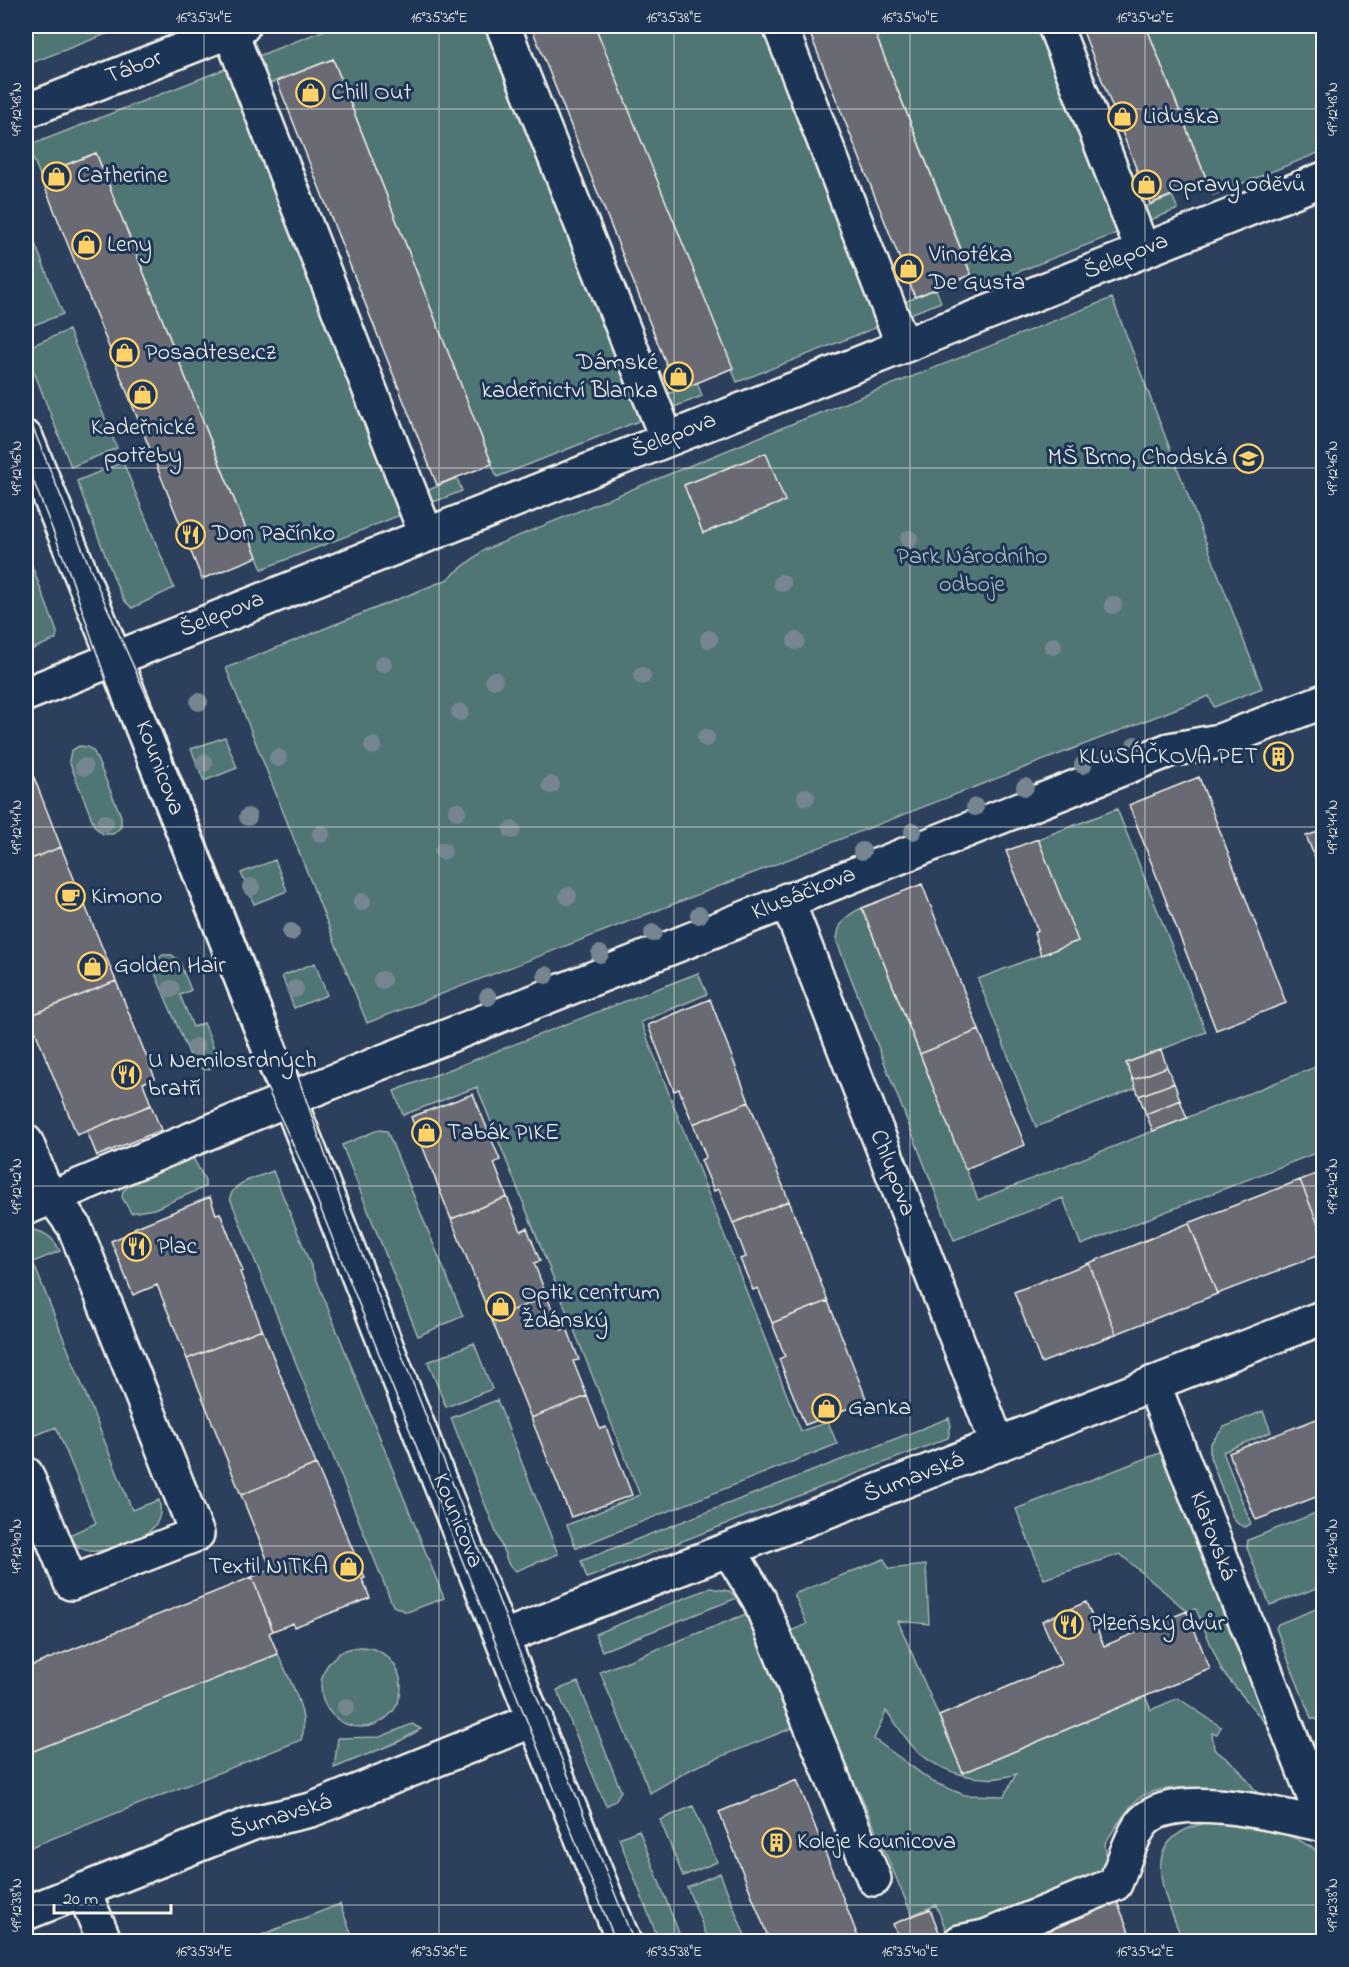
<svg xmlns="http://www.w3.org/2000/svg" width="1349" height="1967" viewBox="0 0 1349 1967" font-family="'Indie Flower',sans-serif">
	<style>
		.green { fill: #507475; stroke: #a2b2ae; stroke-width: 1.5; fill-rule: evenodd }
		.building { fill: #696a73; stroke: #f4f1e8; stroke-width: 1.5 }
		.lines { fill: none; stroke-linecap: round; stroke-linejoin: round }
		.minor-casing { stroke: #f4f1e8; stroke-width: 38 }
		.minor { stroke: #1d3557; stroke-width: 33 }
		.tram { stroke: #f4f1e8; stroke-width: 1.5 }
		.tree { fill: #768690 }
		.ticks { fill: none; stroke: #f4f1e8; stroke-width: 1.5; stroke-opacity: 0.45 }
		.labels { text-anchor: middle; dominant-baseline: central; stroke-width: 6; stroke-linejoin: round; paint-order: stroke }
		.street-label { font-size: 24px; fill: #f4f1e8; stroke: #1d3557 }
		.poi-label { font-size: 24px; fill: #f4f1e8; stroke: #1d3557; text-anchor: start }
		.park-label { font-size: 24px; fill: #b2bfba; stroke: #1d3557 }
		.neatline { fill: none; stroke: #f4f1e8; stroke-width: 2 }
		.ticks-label { font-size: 15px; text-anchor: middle; fill: #f4f1e8 }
	</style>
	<rect width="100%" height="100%" fill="#2c405d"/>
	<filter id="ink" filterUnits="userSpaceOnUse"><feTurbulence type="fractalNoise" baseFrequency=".0167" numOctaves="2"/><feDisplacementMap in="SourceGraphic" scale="12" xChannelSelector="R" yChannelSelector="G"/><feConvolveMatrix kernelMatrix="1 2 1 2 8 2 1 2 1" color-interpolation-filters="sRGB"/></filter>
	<g filter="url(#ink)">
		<path class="green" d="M26,26H127L26,65Z
			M335,26H518L665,395L697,382L702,396L497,477L333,59L266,85L426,491L457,478L462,491L262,569L96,153L40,175L28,146Z
			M595,26H795L904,302L936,289L941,302L737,382Z
			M872,26H1070L1142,208L1172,196L1178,209L977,288Z
			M1146,26H1323V151L1213,195Z
			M28,226L63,314L26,328V227Z
			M1112,298L1262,688L1214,707L1209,696L367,1023L226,668L446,580L484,550L789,425Z
			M69,330L117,448L71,467L26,351V348Z
			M123,462L174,588L132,608L124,600L117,586L77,481Z
			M26,550L57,632L56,639L26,652Z
			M225,737L237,768L204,781L191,749Z
			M79,746L88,747L94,752L121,816V827L113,834H103L95,827L69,761L71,751Z
			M1117,809L1206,1032L1127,1063L1136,1088L1036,1127L978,979L1077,941L1038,839Z
			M275,860L287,891L254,904L241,873Z
			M862,908L978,1200L1323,1064V1150L1081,1245L1063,1198L954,1240L837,942C837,924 846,915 862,908Z
			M162,955H172L179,961L191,990L180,995L193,1027L204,1023C210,1037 231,1083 194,1065L154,971L155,962Z
			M315,963L327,995L294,1008L282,976Z
			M698,973L707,994L641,1022L801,1431L828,1422L837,1444L576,1548L567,1525L640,1495L477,1087L403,1115L394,1091Z
			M378,1130L387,1131L463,1316L418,1336L342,1145Z
			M193,1158L205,1180V1187L154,1209L131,1213L122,1197L123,1191L134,1182Z
			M273,1171L444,1598L407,1612L393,1606L230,1198C233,1181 259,1177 273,1171Z
			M26,1230C42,1229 53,1236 60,1251L33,1262L132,1510L159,1500C166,1527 143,1537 122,1545C101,1552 81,1558 69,1535L96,1523L56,1427L29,1438L26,1430Z
			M474,1343L492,1389L446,1407L428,1362Z
			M497,1400L558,1554L516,1571L509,1565L451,1418Z
			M1263,1411L1271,1432L1223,1452L1251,1524L1245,1527L1238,1524L1233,1518L1210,1457V1444L1224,1427Z
			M949,1418L951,1425L948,1438L587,1578L581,1561Z
			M1170,1449L1280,1741L1222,1671L1196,1609L1187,1611L1120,1554L1044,1579L1016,1509Z
			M1323,1510V1586L1270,1605L1247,1548L1248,1540Z
			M884,1559L889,1569L926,1565L929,1624L898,1621L963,1773L1145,1696L1151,1710L1178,1698L1221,1727L1217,1734L1212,1733L1214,1749L1236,1766L1260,1796C1230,1792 1159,1778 1136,1801C1124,1812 1115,1829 1105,1843L1107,1867C1070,1904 997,1920 946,1930L936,1905L912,1915L859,1791L850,1794L780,1636L807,1624L794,1594ZM886,1711C897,1723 905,1740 917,1751C942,1774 984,1785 1016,1774L1004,1796L964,1795L933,1782L874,1739Z
			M710,1588L729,1591L737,1598L602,1651L595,1634Z
			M1323,1606V1721L1311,1718L1276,1628L1278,1624Z
			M746,1614L792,1728L693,1768L650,1793L600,1672Z
			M321 1687a40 40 0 1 1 80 0a40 40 0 1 1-80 0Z
			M278,1654C288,1677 311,1715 301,1740L26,1849V1754Z
			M578,1682L621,1791L615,1801L606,1806L557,1690Z
			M412,1724L421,1729L398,1742L334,1768L338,1738L380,1737Z
			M693,1806L717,1862L683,1876L660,1820Z
			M1213,1821C1254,1824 1291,1829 1323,1856V1880L1316,1883L1323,1901V1941H1183C1162,1889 1134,1836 1213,1821Z
			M639,1830L682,1941H659L619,1838Z
			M720,1873L747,1941H709L687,1887Z
			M340,1904L354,1941H246Z"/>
		<path class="building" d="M531,26H595L733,368L677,391Z
			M807,26H872L971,275L915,297Z
			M1081,26H1146L1207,181L1150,204Z
			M333,59L492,464L437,485L277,81Z
			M96,153L257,557L202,579L40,175Z
			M766,453L785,501L703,533L684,485Z
			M1286,747L1291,761L1272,768L1267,754Z
			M26,757L61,847L26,861Z
			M1199,777L1286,1003L1216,1030L1129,805Z
			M1324,830V851L1314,855L1306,836Z
			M1038,839L1078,941L1041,955L1034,933L1038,931L1006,851Z
			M61,847L116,981L29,1016L26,1007V861Z
			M1324,851V872L1320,873L1314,855Z
			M922,884L979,1030L920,1054L862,908Z
			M116,981L155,1078L143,1083L151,1105L77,1135L29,1016Z
			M710,999L749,1102L693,1124L679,1089L674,1091L648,1025Z
			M979,1030L1025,1145L965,1169L920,1054Z
			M1161,1050L1167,1067L1133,1080L1126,1063Z
			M1167,1067L1174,1083L1139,1096L1133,1080Z
			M1174,1083L1180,1100L1146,1114L1139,1096Z
			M473,1094L500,1160L494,1163L507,1197L451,1219L411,1117Z
			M1180,1100L1187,1118L1153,1131L1146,1114Z
			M749,1102L789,1201L733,1223L719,1189L714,1191L701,1160L706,1157L693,1124Z
			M151,1105L161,1130L97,1156L87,1131Z
			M1324,1171V1239L1300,1180Z
			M1300,1180L1324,1239V1253L1217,1294L1189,1223Z
			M210,1197L216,1214L220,1213L243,1271L240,1272L262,1329L187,1359L157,1285L133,1295L111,1241L135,1231L134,1228Z
			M507,1197L521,1231L527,1228L540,1261L534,1263L547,1297L491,1318L451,1219Z
			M789,1201L828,1301L772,1323L758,1288L753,1290L740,1259L746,1257L733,1223Z
			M1189,1223L1217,1294L1116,1334L1089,1263Z
			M1089,1263L1116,1334L1041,1363L1014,1292Z
			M547,1297L561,1330L567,1328L579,1360L573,1361L587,1396L531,1418L491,1318Z
			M828,1301L867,1401L805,1425L779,1359L785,1356L772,1323Z
			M262,1329L316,1464L241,1495L187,1359Z
			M587,1396L600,1429L606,1427L632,1495L571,1517L531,1418Z
			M1324,1416V1494L1256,1520L1229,1453Z
			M316,1464L365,1578L362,1579L370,1598L294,1627L293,1623L273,1631L252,1577L271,1569L241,1495Z
			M252,1577L273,1631L269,1633L278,1654L26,1754V1668Z
			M1086,1602L1104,1646L1187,1611L1210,1669L963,1773L939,1716L1061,1664L1042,1621Z
			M797,1780L809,1811L860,1942H770L719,1812Z
			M1116,1899L1133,1942H1010Z
			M930,1909L943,1942H900L893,1924Z"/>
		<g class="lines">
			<defs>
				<path id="minor" d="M503,26L667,439
					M780,26L903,345
					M1055,26L1143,251
					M230,31L426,534
					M26,111L243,26
					M26,438C229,937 420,1442 624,1942
					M26,694L1324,179
					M787,900L998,1445
					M26,1142L42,1182L74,1226L197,1534L71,1583L26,1474
					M26,1208L274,1105L1169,750L1220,741L1324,701
					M1153,1383L1324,1822
					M729,1550L759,1599L874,1879
					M504,1637L1324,1317
					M83,1890L105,1942
					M26,1913L253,1823L311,1810L536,1719
					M960,1942L985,1937L1115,1884C1122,1868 1132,1833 1144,1821C1175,1788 1283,1816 1324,1825"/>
			</defs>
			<use href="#minor" class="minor-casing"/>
			<use href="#minor" class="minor"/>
			<path class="tram" d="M26,411L98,587L152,708L289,1051L346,1214L634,1942
				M26,462L71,577L120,721L256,1064L307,1175L616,1942"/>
		</g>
		<g class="tree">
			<circle cx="909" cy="539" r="9"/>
			<circle cx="782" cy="583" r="9"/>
			<circle cx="1113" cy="605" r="9"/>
			<circle cx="709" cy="639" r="9"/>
			<circle cx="796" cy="641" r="9"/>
			<circle cx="1053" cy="646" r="9"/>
			<circle cx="383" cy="664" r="9"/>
			<circle cx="642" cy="676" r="9"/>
			<circle cx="494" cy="680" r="9"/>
			<circle cx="199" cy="702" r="9"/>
			<circle cx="460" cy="712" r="9"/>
			<circle cx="706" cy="738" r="9"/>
			<circle cx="1135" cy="745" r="9"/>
			<circle cx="373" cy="746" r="9"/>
			<circle cx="278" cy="758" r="9"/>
			<circle cx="204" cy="763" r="9"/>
			<circle cx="1083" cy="765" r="9"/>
			<circle cx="84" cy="767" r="9"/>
			<circle cx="551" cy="785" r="9"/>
			<circle cx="1025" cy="787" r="9"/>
			<circle cx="806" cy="797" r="9"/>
			<circle cx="975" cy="807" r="9"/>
			<circle cx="457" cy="811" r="9"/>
			<circle cx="248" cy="817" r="9"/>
			<circle cx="105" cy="823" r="9"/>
			<circle cx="512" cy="830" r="9"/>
			<circle cx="913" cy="831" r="9"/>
			<circle cx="321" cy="834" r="9"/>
			<circle cx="443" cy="851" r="9"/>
			<circle cx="862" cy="851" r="9"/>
			<circle cx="251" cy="887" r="9"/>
			<circle cx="568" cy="896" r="9"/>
			<circle cx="362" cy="902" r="9"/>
			<circle cx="699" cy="915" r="9"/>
			<circle cx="291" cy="932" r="9"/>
			<circle cx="653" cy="933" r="9"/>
			<circle cx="600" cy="954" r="9"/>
			<circle cx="546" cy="975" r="9"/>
			<circle cx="382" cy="980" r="9"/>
			<circle cx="171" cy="989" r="9"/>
			<circle cx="295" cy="989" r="9"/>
			<circle cx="488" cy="997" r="9"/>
			<circle cx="196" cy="1047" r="9"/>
			<circle cx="346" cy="1707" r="9"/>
		</g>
	</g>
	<path class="ticks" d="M204,26V1942M439,26V1942M674,26V1942M910,26V1942M1145,26V1942M26,109H1324M26,468H1324M26,827H1324M26,1186H1324M26,1546H1324M26,1905H1324"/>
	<defs>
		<symbol id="shop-ring" viewBox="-11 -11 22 22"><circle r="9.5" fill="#1d3557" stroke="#ffd166" stroke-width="1.5"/><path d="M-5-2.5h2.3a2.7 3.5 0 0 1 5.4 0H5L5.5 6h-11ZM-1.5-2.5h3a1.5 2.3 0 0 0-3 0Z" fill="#ffd166"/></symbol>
		<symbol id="school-ring" viewBox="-11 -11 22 22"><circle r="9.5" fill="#1d3557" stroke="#ffd166" stroke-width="1.5"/><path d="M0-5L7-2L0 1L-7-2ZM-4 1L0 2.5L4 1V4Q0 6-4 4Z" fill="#ffd166"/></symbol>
		<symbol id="restaurant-ring" viewBox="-11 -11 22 22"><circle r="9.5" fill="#1d3557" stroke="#ffd166" stroke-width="1.5"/><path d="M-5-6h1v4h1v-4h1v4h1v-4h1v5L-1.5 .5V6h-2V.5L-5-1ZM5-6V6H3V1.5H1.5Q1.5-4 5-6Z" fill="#ffd166"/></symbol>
		<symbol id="building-ring" viewBox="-11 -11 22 22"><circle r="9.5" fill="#1d3557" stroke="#ffd166" stroke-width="1.5"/><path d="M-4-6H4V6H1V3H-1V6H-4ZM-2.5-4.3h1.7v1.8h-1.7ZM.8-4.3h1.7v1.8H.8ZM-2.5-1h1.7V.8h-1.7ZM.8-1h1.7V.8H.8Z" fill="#ffd166"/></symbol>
		<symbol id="cafe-ring" viewBox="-11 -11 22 22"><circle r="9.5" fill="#1d3557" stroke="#ffd166" stroke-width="1.5"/><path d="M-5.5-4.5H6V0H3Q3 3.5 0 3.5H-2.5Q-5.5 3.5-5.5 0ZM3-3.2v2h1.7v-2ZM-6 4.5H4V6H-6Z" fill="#ffd166"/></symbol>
	</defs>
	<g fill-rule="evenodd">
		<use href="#shop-ring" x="294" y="76" width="33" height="33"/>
		<use href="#shop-ring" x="1106" y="100" width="33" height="33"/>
		<use href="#shop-ring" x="40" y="160" width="33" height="33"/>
		<use href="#shop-ring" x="1130" y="168" width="33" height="33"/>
		<use href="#shop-ring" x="70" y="228" width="33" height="33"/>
		<use href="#shop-ring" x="892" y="252" width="33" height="33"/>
		<use href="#shop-ring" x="108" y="336" width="33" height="33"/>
		<use href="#shop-ring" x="662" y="360" width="33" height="33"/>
		<use href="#shop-ring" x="126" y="378" width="33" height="33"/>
		<use href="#school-ring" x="1232" y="442" width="33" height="33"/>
		<use href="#restaurant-ring" x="174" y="518" width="33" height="33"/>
		<use href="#building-ring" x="1262" y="740" width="33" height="33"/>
		<use href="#cafe-ring" x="54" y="880" width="33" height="33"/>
		<use href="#shop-ring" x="76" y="950" width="33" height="33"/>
		<use href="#restaurant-ring" x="110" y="1058" width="33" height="33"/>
		<use href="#shop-ring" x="410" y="1116" width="33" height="33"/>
		<use href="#restaurant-ring" x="120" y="1230" width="33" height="33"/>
		<use href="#shop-ring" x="484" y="1290" width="33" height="33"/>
		<use href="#shop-ring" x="810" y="1392" width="33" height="33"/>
		<use href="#shop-ring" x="332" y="1550" width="33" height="33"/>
		<use href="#restaurant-ring" x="1052" y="1608" width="33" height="33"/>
		<use href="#building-ring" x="760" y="1826" width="33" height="33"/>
	</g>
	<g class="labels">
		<g class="street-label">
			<text transform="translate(134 68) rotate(-21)">Tábor</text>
			<text transform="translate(1126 257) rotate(-22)">Šelepova</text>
			<text transform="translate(674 436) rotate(-22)">Šelepova</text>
			<text transform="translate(222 615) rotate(-22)">Šelepova</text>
			<text transform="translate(159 768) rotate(69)">Kounicova</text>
			<text transform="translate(804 894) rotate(-22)">Klusáčkova</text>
			<text transform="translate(892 1173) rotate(69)">Chlupova</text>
			<text transform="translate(914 1478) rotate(-21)">Šumavská</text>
			<text transform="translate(457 1521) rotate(68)">Kounicova</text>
			<text transform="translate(1212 1536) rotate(69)">Klatovská</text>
			<text transform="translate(281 1817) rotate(-17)">Šumavská</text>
		</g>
		<g class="poi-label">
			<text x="331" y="93">Chill Out</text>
			<text x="1143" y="117">Liduška</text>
			<text x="77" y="176">Catherine</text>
			<text x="1168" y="185">Opravy oděvů</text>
			<text x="107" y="245">Leny</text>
			<text x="929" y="255">Vinotéka<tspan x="929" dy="28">De Gusta</tspan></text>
			<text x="145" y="353">Posadtese.cz</text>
			<text x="658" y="363" text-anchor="end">Dámské<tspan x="658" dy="28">kadeřnictví Blanka</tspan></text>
			<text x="143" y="428" text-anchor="middle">Kadeřnické<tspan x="143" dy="28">potřeby</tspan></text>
			<text x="1227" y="458" text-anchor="end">MŠ Brno, Chodská</text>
			<text x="212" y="534">Don Pačínko</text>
			<text x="1258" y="757" text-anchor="end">KLUSÁČKOVA PET</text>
			<text x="91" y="897">Kimono</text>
			<text x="114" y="966">Golden Hair</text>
			<text x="148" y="1061">U Nemilosrdných<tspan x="148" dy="28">bratří</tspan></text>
			<text x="447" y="1133">Tabák PIKE</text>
			<text x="157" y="1247">Plac</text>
			<text x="521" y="1293">Optik centrum<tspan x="521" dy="28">Ždánský</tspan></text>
			<text x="848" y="1408">Ganka</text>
			<text x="328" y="1567" text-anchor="end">Textil NITKA</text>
			<text x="1090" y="1624">Plzeňský dvůr</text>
			<text x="797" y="1842">Koleje Kounicova</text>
		</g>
		<g class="park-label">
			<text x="972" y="557">Park Národního<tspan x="972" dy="28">odboje</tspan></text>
		</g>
	</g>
	<rect width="1349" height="1967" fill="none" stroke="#1d3557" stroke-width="66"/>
	<path d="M54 1904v9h117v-9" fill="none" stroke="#f4f1e8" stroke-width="3"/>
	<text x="63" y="1904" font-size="18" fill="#f4f1e8" stroke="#1d3557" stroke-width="4.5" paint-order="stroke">20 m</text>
	<rect x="33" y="33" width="1283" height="1901" class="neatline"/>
	<g class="ticks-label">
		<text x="204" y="22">16°35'34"E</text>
		<text x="439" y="22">16°35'36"E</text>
		<text x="674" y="22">16°35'38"E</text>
		<text x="910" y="22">16°35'40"E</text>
		<text x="1145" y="22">16°35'42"E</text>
		<text transform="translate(16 109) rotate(-90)" y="5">49°12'48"N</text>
		<text transform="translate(1332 109) rotate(-90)" y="5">49°12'48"N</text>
		<text transform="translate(16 468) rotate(-90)" y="5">49°12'46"N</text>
		<text transform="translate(1332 468) rotate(-90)" y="5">49°12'46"N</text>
		<text transform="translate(16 827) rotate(-90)" y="5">49°12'44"N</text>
		<text transform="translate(1332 827) rotate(-90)" y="5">49°12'44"N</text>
		<text transform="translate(16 1186) rotate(-90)" y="5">49°12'42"N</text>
		<text transform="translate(1332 1186) rotate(-90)" y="5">49°12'42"N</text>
		<text transform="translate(16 1546) rotate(-90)" y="5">49°12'40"N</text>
		<text transform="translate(1332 1546) rotate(-90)" y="5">49°12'40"N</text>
		<text transform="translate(16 1905) rotate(-90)" y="5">49°12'38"N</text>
		<text transform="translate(1332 1905) rotate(-90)" y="5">49°12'38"N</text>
		<text x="204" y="1956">16°35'34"E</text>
		<text x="439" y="1956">16°35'36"E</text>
		<text x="674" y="1956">16°35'38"E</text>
		<text x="910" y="1956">16°35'40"E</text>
		<text x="1145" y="1956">16°35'42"E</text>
	</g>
</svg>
